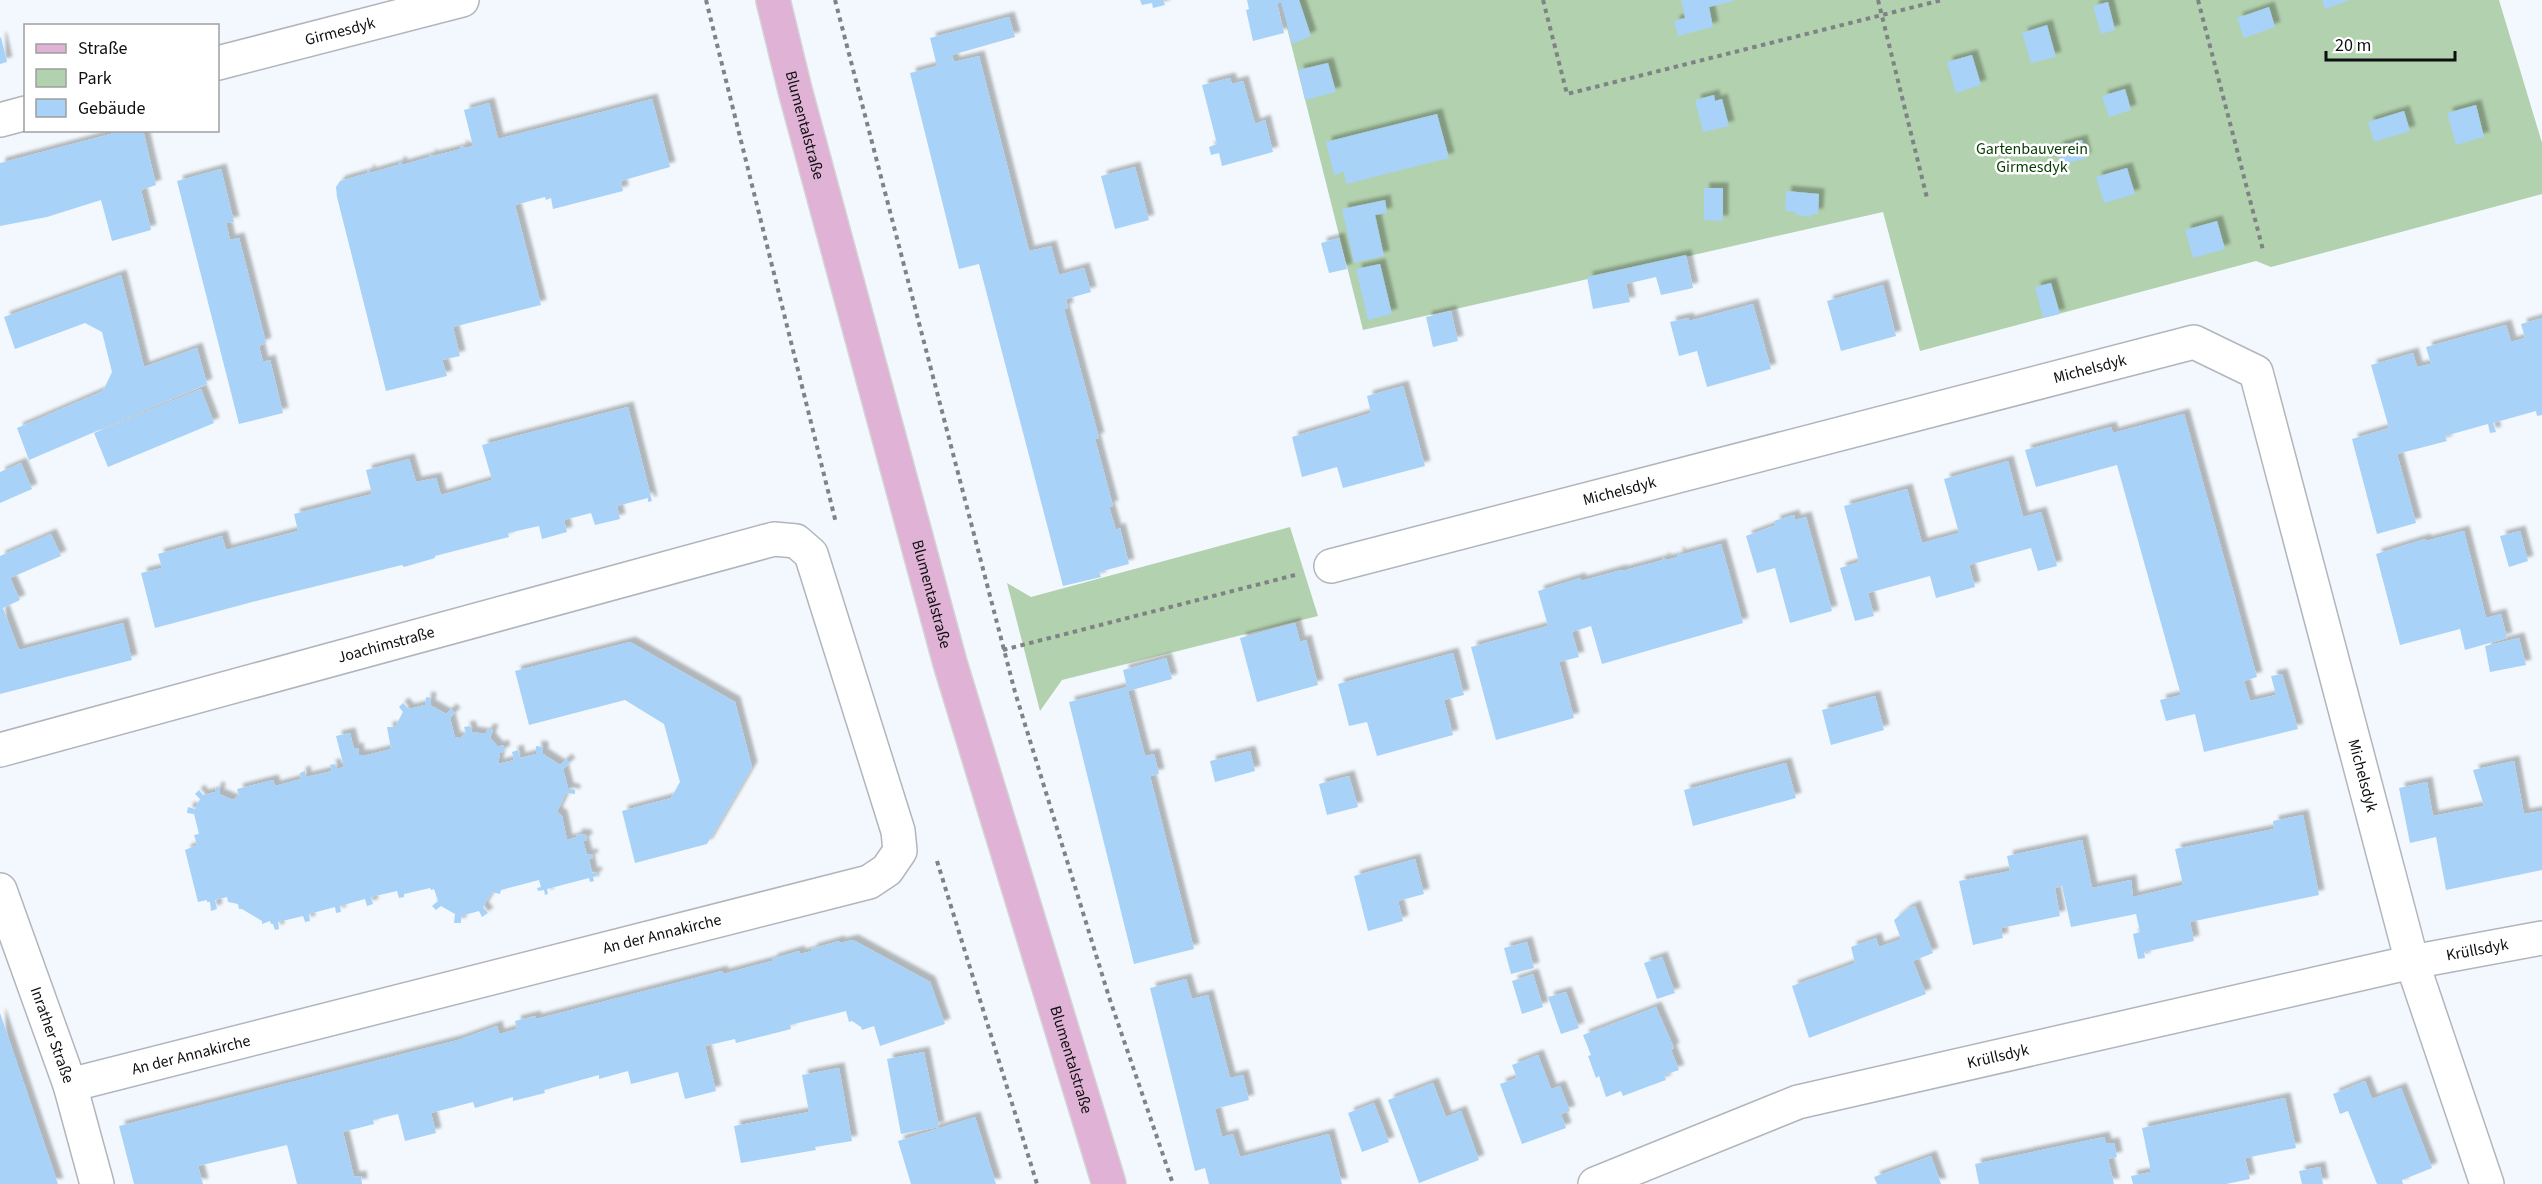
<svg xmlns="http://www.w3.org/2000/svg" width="2542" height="1184" viewBox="0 0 2542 1184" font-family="'Source Sans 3',sans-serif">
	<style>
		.green { fill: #b2d1ae }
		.building { fill: #a8d2f7; filter: url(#shadow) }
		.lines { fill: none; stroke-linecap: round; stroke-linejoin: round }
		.minor-casing { stroke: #b1b6bc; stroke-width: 36 }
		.primary-casing { stroke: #d3d4d4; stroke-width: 36 }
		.path { stroke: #7f8386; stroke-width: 4; stroke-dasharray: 4.5 4.5; stroke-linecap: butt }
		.minor { stroke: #fff; stroke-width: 33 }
		.primary { stroke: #e0b2d5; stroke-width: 33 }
		.labels { text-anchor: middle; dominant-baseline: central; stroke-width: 5; stroke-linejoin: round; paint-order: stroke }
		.street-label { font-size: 16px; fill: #0d0f10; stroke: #fff }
		.park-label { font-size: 16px; fill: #063a02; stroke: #fff }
	</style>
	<defs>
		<filter id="shadow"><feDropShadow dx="5.5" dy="-5.5" stdDeviation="1.5" flood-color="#0004"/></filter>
	</defs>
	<rect width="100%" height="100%" fill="#f2f8fd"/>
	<path class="green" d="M1280,0H2499L2542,143V194L2271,267L2256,261L1920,351L1883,212L1363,330Z
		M1290,527L1318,616L1062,680L1040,711L1007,583L1031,597Z"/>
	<path class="building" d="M1140,0H1163L1165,5L1153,8L1152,3L1142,5Z
		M1247,0H1299L1311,36L1292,44L1281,3H1277L1284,33L1253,41L1246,10L1249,9Z
		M1681,0H1734V1L1709,7L1713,27L1678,36L1674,21L1685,18Z
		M2322,0H2350L2325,9Z
		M2108,2L2115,30L2101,34L2093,6Z
		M2269,7L2275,27L2244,38L2237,18Z
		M1009,17L1015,37L952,55L954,62L979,56L1029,251L1051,246L1059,275L1084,268L1091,292L1066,299L1068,308L1064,309L1099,438L1095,439L1113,506L1109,507L1116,530L1120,528L1129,564L1099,572L1101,577L1063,586L979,264L959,269L910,73L937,66L930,38Z
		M2047,25L2056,57L2031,63L2022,33Z
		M1,37L7,62L0,64V38Z
		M1972,55L1981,85L1956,93L1947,62Z
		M1328,63L1336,92L1305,100L1298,70Z
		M1230,78L1232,84L1243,81L1255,124L1265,120L1273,152L1222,166L1219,153L1211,155L1209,147L1217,144L1202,85Z
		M2125,89L2131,110L2109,117L2102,96Z
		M1714,95L1715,101L1722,99L1729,126L1703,132L1695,100Z
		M652,99L670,167L621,181L623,191L553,209L551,198L546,200L545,197L515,205L541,305L453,327L460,356L442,360L447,376L386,391L337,197L336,187L340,181L368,173L367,171L370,170V173L398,165V162H401L402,165L430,157L429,154L433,156L461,149L460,147L463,146L464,148L473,146L464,110L489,103L498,139Z
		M2476,105L2484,137L2456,145L2447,113Z
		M2404,111L2410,131L2374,142L2368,122Z
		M1437,114L1449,158L1346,184L1344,172L1334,175L1326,142Z
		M126,130H143L156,185L141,190L151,230L112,241L101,200L47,217L0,226V163Z
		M2082,140L2086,158L2062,165L2057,147Z
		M1135,167L1149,220L1115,229L1101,176Z
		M2127,168L2135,194L2104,203L2096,177Z
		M221,169L234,222L226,223L230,240L239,238L266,343L259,346L263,362L270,360L283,413L239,424L177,181Z
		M1704,188H1723V221L1704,220Z
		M1786,191L1819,194L1818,214H1812L1811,217L1795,215L1796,212L1785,211Z
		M1385,200L1387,213L1375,215L1384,256L1354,263L1342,209Z
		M2217,221L2225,249L2193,258L2185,230Z
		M1339,238L1347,269L1329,273L1321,243Z
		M1686,255L1693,288L1661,295L1656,277L1626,284L1630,302L1593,309L1587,277Z
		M1380,264L1392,314L1368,320L1356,269Z
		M121,275L144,367L197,348L207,384L29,460L17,428L103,391L112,372L102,332L85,323L15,349L4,317Z
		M2051,283L2060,314L2043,318L2035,287Z
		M1883,285L1896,336L1841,351L1827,301Z
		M1753,304L1771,369L1707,387L1697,351L1679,356L1670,322L1688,318L1689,321Z
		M1451,311L1458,341L1433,347L1426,317Z
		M2542,318V415L2537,416L2536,411L2493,423L2496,432L2490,433L2488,424L2445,436L2447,441L2397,454L2416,523L2377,534L2352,439L2389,428L2371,365L2413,353L2417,367L2431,364L2426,347L2506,325L2511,342L2525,338L2521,324Z
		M1403,386L1425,466L1343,488L1337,467L1302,477L1292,437L1371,413L1367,396Z
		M201,389L214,423L108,467L94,433Z
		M628,407L652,501L648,502V498L617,506L620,519L595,525L591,513L564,520L567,532L542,539L539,526L508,533L509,537L435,556V558L404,567L402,565L260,600L155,628L141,573L162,568L158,554L222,536L226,550L298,531L294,514L372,494L366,470L409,459L416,482L436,478L441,495L492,480L482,445Z
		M2184,414L2257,677L2244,681L2250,701L2276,695L2271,676L2282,674L2298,729L2204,752L2195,714L2166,721L2160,700L2181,695L2117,465L2036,487L2025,450L2111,427L2113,433Z
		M2008,461L2023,517L2041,512L2057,566L2038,571L2031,548L1969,565L1975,587L1936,598L1930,576L1868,593L1874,616L1855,621L1840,568L1859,562L1844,506L1907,489L1922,543L1959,533L1944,479Z
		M21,463L32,489L0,503V472Z
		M1794,515L1795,520L1806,517L1832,611L1790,623L1775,568L1757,573L1746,536L1776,525L1774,521Z
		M2464,531L2486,618L2501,614L2507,638L2465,650L2460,629L2400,645L2376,554L2425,539L2426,541Z
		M2520,531L2528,561L2509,567L2500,536Z
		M51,534L61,556L10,578L20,600L3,608L19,650L123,623L132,660L0,694V556Z
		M1721,544L1743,623L1602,664L1591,626L1572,632L1579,657L1559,662L1574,718L1496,740L1471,647L1548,626L1538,591L1580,578L1581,581L1621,570L1622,571L1663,560L1662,557L1666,560L1678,557L1677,553L1679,552L1680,555Z
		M1295,623L1300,642L1306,640L1318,685L1257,702L1240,638Z
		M2519,638L2526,665L2490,672L2485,646Z
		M630,642L735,702L752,767L707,844L635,863L622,811L671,798L680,782L664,724L625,700L529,725L515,671Z
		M1453,653L1464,695L1444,700L1453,735L1377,756L1367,722L1349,726L1338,684Z
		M1166,658L1172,679L1128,691L1145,756L1154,754L1159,774L1150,776L1194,949L1134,964L1069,702L1127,687L1123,670Z
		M1875,696L1884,730L1831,745L1822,710Z
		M426,697L431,698L430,705L446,714L451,709L455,713L450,718L455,738L458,737L459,739L466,733L464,727L470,726L472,732L485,734L488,729L493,730L490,738L498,747L503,745L505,751L500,753L498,764L514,760L512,752L518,750L520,758L536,754V746L543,747V754L560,765L566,759L570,763L563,769L568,788L575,790V794L566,793L557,812L562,816L567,840L577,837L576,834L586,835L587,840L583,841L587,855L592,854L593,858L589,859L592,873L596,872L597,876L593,877L594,881L590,882L589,878L547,889L548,894L545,895L544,890L538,891L537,888L541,887L539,880L501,890L500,894L492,892L483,907L488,913L482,917L479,911L461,916V923H454L455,914L441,906L436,910L432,906L438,901L434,889L431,890L430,888L404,894V897L399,898L397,891L371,897L373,904L367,906L365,899L340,906L341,912L336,913L335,907L309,914L310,921L305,922L303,916L278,922L279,929L275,930L273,924H271L270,921L262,924V921L242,909H239L238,904L228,902L227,897L215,900L217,909L211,911L210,902H207V900L198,902L185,850L197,845L194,835L199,834L194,814L187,813L188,807L195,809L200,799L195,794L199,790L203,795L215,792L216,787L220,788L219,794L233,800L239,795L237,789L273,780L275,786L301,779L300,773L305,771L306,777L332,771L330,765L335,764L337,769L344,767L336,736L350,733L354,749L358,748L359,755H367L391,749L387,727H395L403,712L399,707L403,703L409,709L425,705Z
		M1250,751L1255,771L1215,782L1210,761Z
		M2514,761L2524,814L2542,811V870L2446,890L2436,837L2410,843L2399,788L2427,782L2433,816L2484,806L2473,770Z
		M1786,763L1796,798L1693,826L1684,790Z
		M1349,776L1358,807L1327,815L1319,784Z
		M2303,815L2319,895L2190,922L2194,941L2144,952L2145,958L2138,959L2133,934L2140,932L2136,914L2071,927L2062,886L2055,888L2060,916L2001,928L2003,938L1973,945L1959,881L2010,871L2007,856L2082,840L2092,888L2131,880L2133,897L2183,885L2175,849L2274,829L2273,821Z
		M1415,859L1424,894L1398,901L1403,921L1368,931L1354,876Z
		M1915,906L1933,953L1913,961L1926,994L1809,1038L1792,986L1855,963L1851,947L1876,938L1879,947L1901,939L1894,920L1906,910Z
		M853,940L930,982L945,1024L880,1046L874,1026L862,1030L861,1027L852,1021L849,1022L846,1011L790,1025L791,1029L736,1043L735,1039L705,1046L716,1091L685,1099L678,1072L631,1084L628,1071L599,1079V1075L544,1090L545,1093L513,1101V1097L475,1108L473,1102L431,1113L436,1133L405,1141L398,1114L373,1120L374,1124L343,1132L354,1177L361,1176L362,1184H297L287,1145L198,1166L203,1184H134L119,1126L458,1040L497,1026L499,1034L517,1029L515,1021L535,1016L536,1019L722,971L723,974L772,961V959L799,951L800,954L812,951L811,949L839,941L840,943Z
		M1527,942L1534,968L1511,974L1504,948Z
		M1662,957L1675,993L1657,999L1644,963Z
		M1533,974L1543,1007L1522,1014L1512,981Z
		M1186,979L1192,999L1208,995L1230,1078L1243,1075L1249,1100L1215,1109L1222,1137L1233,1134L1240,1157L1329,1134L1342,1184H1209L1205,1168L1195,1171L1150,988Z
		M1566,992L1579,1028L1561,1034L1548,997Z
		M1656,1007L1674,1048L1671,1050L1679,1070L1664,1075L1666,1080L1644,1088L1623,1096L1621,1091L1606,1097L1599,1076L1596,1078L1588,1056L1591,1055L1583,1035Z
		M0,1013L58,1184H0Z
		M924,1052L939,1127L901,1134L887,1059Z
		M1538,1055L1551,1089L1560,1086L1570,1111L1561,1114L1566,1128L1522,1144L1500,1084L1517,1078L1512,1065Z
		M839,1068L852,1141L815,1147L816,1150L741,1163L734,1126L809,1112L802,1075Z
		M2365,1081L2372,1099L2401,1088L2432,1168L2402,1180L2403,1184H2377L2348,1111L2340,1114L2333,1094Z
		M1433,1083L1446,1117L1461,1111L1479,1160L1419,1183L1388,1100Z
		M2285,1098L2296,1148L2245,1158L2250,1179L2226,1184H2133L2131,1176L2151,1172L2142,1128Z
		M1374,1103L1389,1142L1362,1152L1348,1113Z
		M975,1117L996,1184H911L898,1141Z
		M2104,1137L2106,1144L2114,1143L2117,1157L2108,1159L2114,1184H1979L1975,1164Z
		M1931,1156L1941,1184H1877L1874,1177Z
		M2320,1167L2323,1184H2302L2299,1171Z"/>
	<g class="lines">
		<defs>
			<g id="minor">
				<path id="s1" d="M218,63L462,0"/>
				<path d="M0,120L26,113"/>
				<path id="s2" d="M1331,566L2194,342L2256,372L2412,962L2487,1184"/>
				<path id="s3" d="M0,750L774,539L796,541L811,554L898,831L900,851L887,870L869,882L70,1085"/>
				<path id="s4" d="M0,890L70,1085L97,1184"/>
				<path id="s5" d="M1595,1184L1798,1102L2412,962L2542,938"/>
			</g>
			<g id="primary">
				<path id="s6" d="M773,0L795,90L950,663L1109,1184"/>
			</g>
		</defs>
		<use href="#minor" class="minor-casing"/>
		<use href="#primary" class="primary-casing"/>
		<path class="path" d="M706,0L836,523
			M835,0L1015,692L1109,997L1173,1184
			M1543,0L1567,94L1942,0
			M1878,0L1927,198
			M2198,0L2263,250
			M1003,650L1295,575
			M937,861L1037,1184"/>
		<use href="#minor" class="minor"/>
		<use href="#primary" class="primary"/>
	</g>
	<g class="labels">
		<g class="street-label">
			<text stroke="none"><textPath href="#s1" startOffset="126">Girmesdyk</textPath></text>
			<text stroke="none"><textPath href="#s6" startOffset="129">Blumentalstraße</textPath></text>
			<text stroke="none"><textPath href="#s2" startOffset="784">Michelsdyk</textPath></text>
			<text stroke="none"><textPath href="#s2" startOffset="298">Michelsdyk</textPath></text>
			<text stroke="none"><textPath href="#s6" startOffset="615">Blumentalstraße</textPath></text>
			<text stroke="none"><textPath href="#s3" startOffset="400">Joachimstraße</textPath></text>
			<text stroke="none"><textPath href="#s2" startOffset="1378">Michelsdyk</textPath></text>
			<text transform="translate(662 934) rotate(-14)">An der Annakirche</text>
			<text stroke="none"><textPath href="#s5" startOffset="915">Krüllsdyk</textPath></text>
			<text stroke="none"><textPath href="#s4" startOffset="154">Inrather Straße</textPath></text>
			<text transform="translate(191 1055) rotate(-14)">An der Annakirche</text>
			<text stroke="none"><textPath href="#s5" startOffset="424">Krüllsdyk</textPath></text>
			<text stroke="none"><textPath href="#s6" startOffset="1101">Blumentalstraße</textPath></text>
		</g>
		<g class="park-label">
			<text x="2032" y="149">Gartenbauverein<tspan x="2032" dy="18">Girmesdyk</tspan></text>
		</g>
	</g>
	<rect x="24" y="24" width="195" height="108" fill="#ffffff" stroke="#9e9f9f" stroke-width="1.5"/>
	<rect x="36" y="44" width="30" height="9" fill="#e0b2d5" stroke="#9e9f9f" stroke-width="1.5"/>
	<text x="78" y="54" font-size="18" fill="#0d0f10">Straße</text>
	<rect x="36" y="69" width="30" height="18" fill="#b2d1ae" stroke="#9e9f9f" stroke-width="1.5"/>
	<text x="78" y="84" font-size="18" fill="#0d0f10">Park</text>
	<rect x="36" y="99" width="30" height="18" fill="#a8d2f7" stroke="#9e9f9f" stroke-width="1.5"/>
	<text x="78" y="114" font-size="18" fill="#0d0f10">Gebäude</text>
	<path d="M2326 51v9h129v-9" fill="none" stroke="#0d0f10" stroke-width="3"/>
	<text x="2335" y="51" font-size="18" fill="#0d0f10" stroke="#ffffff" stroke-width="4.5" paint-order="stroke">20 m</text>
</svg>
